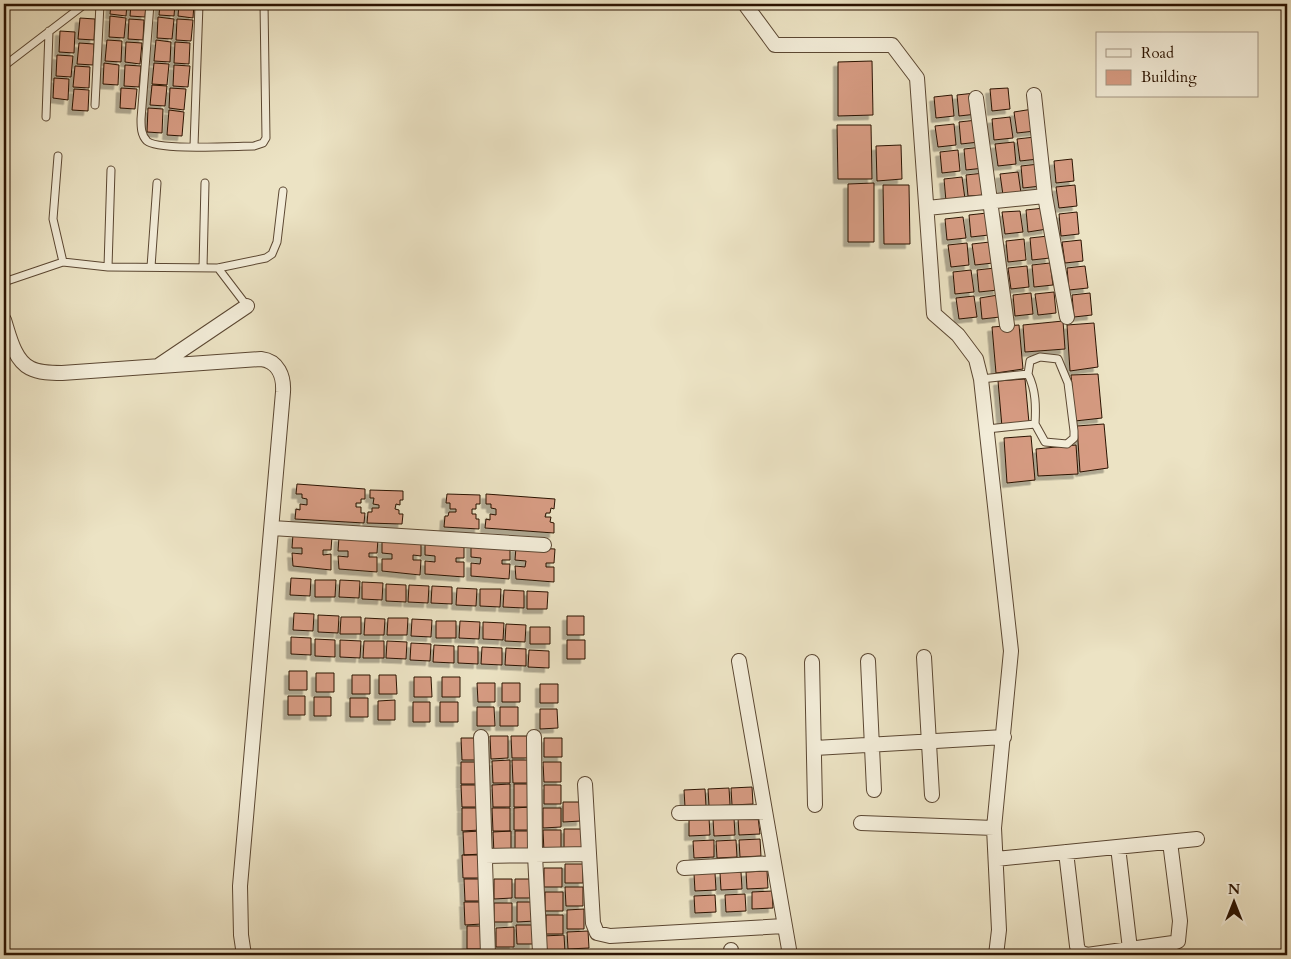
<svg xmlns="http://www.w3.org/2000/svg" width="1291" height="959" viewBox="0 0 1291 959" font-family="Cardo,serif">
	<style>
		.building { fill: #d69b82; stroke: #2b1301; filter: url(#shadow) }
		.lines { fill: none; stroke-linecap: round; stroke-linejoin: round }
		.lane-casing { stroke: #5b4732; stroke-width: 9 }
		.street-casing { stroke: #5b4732; stroke-width: 16 }
		.lane { stroke: #f3edd9; stroke-width: 7 }
		.street { stroke: #f3edd9; stroke-width: 14 }
	</style>
	<defs>
		<filter id="shadow"><feDropShadow dx="-4.5" dy="4.5" stdDeviation="0" flood-color="#0004"/></filter>
	</defs>
	<rect width="100%" height="100%" fill="#ece3c4"/>
	<filter id="stains"><feTurbulence type="fractalNoise" baseFrequency=".004" numOctaves="4"/><feColorMatrix values="0 0 0 0 .2 0 0 0 0 .09 0 0 0 0 .02 0 0 0 .5 -.17"/></filter>
	<radialGradient id="worn" r=".72"><stop offset=".6" stop-color="#630" stop-opacity="0"/><stop offset="1" stop-color="#630" stop-opacity=".3"/></radialGradient>
	<path class="building" d="M111,4H127L126,16L110,14Z
		M131,4H146L145,17L130,16Z
		M160,4H175L174,16L159,15Z
		M179,4H194L193,18L178,16Z
		M110,16L126,18L124,38L109,37Z
		M158,17L174,19L172,39L157,38Z
		M80,18L95,19L94,40L78,39Z
		M129,19L144,20L143,40L128,39Z
		M177,19L193,20L191,41L176,40Z
		M60,31L75,32L74,53L59,52Z
		M107,40L122,41L121,62L105,61Z
		M156,40L171,42L170,62L154,61Z
		M126,42L142,43L140,64L125,62Z
		M175,42L190,43L189,64L174,63Z
		M79,43L94,44L93,65L77,64Z
		M57,55L73,56L71,77L56,76Z
		M872,61L873,115L838,116V62Z
		M104,63L119,65L118,85L103,84Z
		M154,63L169,64L167,85L152,84Z
		M125,65L141,66L139,87L124,86Z
		M174,65L190,66L188,87L173,86Z
		M75,66L90,67L89,88L73,87Z
		M54,78L69,79L68,100L53,98Z
		M152,85L167,86L165,106L150,105Z
		M121,88L137,89L135,109L120,108Z
		M170,88L186,89L184,110L169,108Z
		M1008,88L1010,109L992,111L990,89Z
		M74,89L89,90L88,111L72,110Z
		M975,93L977,114L959,116L957,95Z
		M952,95L954,116L936,118L934,97Z
		M148,108L163,109L162,133L147,132Z
		M1033,109L1035,131L1017,133L1014,112Z
		M169,110L184,112L182,136L167,135Z
		M1010,117L1013,138L994,140L992,119Z
		M977,120L979,142L961,144L959,122Z
		M954,124L956,145L938,147L935,126Z
		M837,125H871L872,179H838Z
		M1035,137L1038,159L1020,161L1017,139Z
		M1014,142L1016,164L998,166L995,144Z
		M901,145L902,179L877,181L876,146Z
		M982,147L984,168L966,170L964,149Z
		M958,150L960,171L942,173L940,152Z
		M1072,159L1074,181L1056,183L1054,161Z
		M1039,164L1041,186L1023,188L1021,166Z
		M1018,172L1021,193L1003,195L1000,174Z
		M984,173L986,195L968,196L966,175Z
		M962,177L965,199L946,201L944,179Z
		M874,183V242H848V184Z
		M883,185H909L910,244H884Z
		M1075,185L1077,206L1059,208L1056,187Z
		M1044,208L1047,229L1028,232L1026,210Z
		M1020,211L1023,232L1005,234L1002,212Z
		M1077,212L1079,234L1061,236L1059,214Z
		M987,213L989,235L971,237L969,215Z
		M963,217L966,238L947,240L945,219Z
		M1048,236L1050,258L1032,260L1030,238Z
		M1024,239L1026,260L1008,262L1006,241Z
		M1081,240L1083,261L1065,263L1062,242Z
		M990,242L993,263L975,265L972,244Z
		M967,243L969,265L951,267L948,245Z
		M1050,263L1053,285L1034,287L1032,265Z
		M1027,266L1029,287L1011,289L1008,268Z
		M1085,266L1088,288L1069,290L1067,268Z
		M995,268L998,290L979,292L977,270Z
		M971,270L974,292L955,294L953,272Z
		M1054,292L1056,313L1038,315L1035,294Z
		M1031,293L1033,314L1015,316L1013,295Z
		M1090,293L1092,315L1074,317L1072,295Z
		M998,295L1000,317L982,319L980,298Z
		M974,296L977,317L959,319L956,298Z
		M1063,321L1065,349L1025,352L1023,325Z
		M1094,323L1098,367L1070,371L1067,325Z
		M1019,325L1023,369L996,373L992,327Z
		M1098,374L1102,418L1075,421L1071,375Z
		M1025,379L1029,423L1002,427L998,381Z
		M1104,424L1108,468L1080,472L1077,426Z
		M1031,436L1035,480L1007,483L1004,438Z
		M1076,445L1078,474L1038,476L1036,449Z
		M297,484L365,489V499H361V503H356V507H361V513H365L364,523L295,519L296,509L300,510V504L307,505V499L302,498V494H296Z
		M370,490L403,491V500H400V505L396,504L395,509L399,510V514H403L402,524L367,523L368,512H372V508H379V505L373,504L374,498H370Z
		M447,494L480,495V504H476V509H472V514H476V519H479V529L444,527L445,516H448L449,512H456V509H450V503H446Z
		M486,494L555,499L554,509L551,508L550,513H546L545,517H551L550,522L554,523V533L485,528L486,519L490,520V514L496,515V509L491,508V504H486Z
		M293,534L332,536L331,550H323V555L331,554V570L293,566L292,553L302,554V548H292Z
		M339,537L378,539L377,553H369V557H377V572L339,569L338,556L348,557V551H338Z
		M382,539L421,542V556L413,555V560H421L420,575L382,571V559H392V554L382,553Z
		M425,542L464,544V558H456V562H464V577L425,574V561L435,562V556L425,555Z
		M471,544L510,546V560H502V564H510L509,579L471,576V563L480,564L481,558L471,557Z
		M516,547L555,549L554,563H546V567H554V582L516,579L515,566L525,567L526,561L515,560Z
		M291,578L311,579L310,596L290,595Z
		M315,580H336L335,597H315Z
		M340,580L360,581L359,598L339,597Z
		M362,582L383,583L382,600L362,599Z
		M386,584L406,585V602L386,601Z
		M409,585L429,586L428,603L408,602Z
		M432,586L452,587V604L431,603Z
		M457,588L477,589L476,606L456,605Z
		M480,589H501L500,607L480,606Z
		M504,590L524,591V608L503,607Z
		M527,591L548,592L547,609H527Z
		M294,613L314,614L313,631L293,630Z
		M318,615L339,616L338,633L318,632Z
		M567,616H584V635H567Z
		M341,617H361V634H340Z
		M365,618L385,619L384,635H364Z
		M388,618H408L407,635H387Z
		M412,619L432,620L431,637L411,636Z
		M436,621H456V638H436Z
		M460,621L480,622L479,639L459,638Z
		M483,622L504,623L503,640L483,639Z
		M506,624L526,625L525,642L505,641Z
		M530,627H550V644H530Z
		M291,637L311,638V655L291,654Z
		M315,639L335,640V657L315,656Z
		M340,640L361,641L360,658L340,657Z
		M567,640H585V659H567Z
		M364,641H384V658H363Z
		M387,641L407,642L406,659L386,658Z
		M411,643L431,644L430,661L410,660Z
		M434,645L454,646V663L433,662Z
		M458,646L478,647V664L458,663Z
		M482,647L502,648V665L481,664Z
		M506,648L526,649V666L505,665Z
		M529,650L549,651V668L528,667Z
		M289,671H307V690H289Z
		M316,673H334V692H316Z
		M352,675H370V694H352Z
		M379,675H396L397,694H379Z
		M414,677H431L432,697H414Z
		M442,677H460V697H442Z
		M477,683H495V702H478Z
		M502,683H520V702H502Z
		M540,684H558V703H540Z
		M288,696H305V715H288Z
		M314,697H331V716H314Z
		M350,698H368V717H350Z
		M395,700V720H378V701Z
		M413,702H430V722H413Z
		M440,702H458V722H440Z
		M477,707H494L495,726H477Z
		M500,707H518V726H500Z
		M540,709H557L558,728L540,729Z
		M490,736H508V758L491,759Z
		M511,736H528L529,758H512Z
		M461,738H479V760H462Z
		M544,738H562V757H544Z
		M510,760V783H493L492,761Z
		M512,760H530V783H513Z
		M461,762H478V784H461Z
		M543,762H561V782H544Z
		M510,784V807H493L492,785Z
		M514,784H531V807H514Z
		M461,785H478L479,807H462Z
		M544,785H561V804H544Z
		M752,787L753,804L732,805L731,788Z
		M729,788L730,805L709,806L708,789Z
		M705,789L706,806L685,807L684,790Z
		M563,802H581V821L563,822Z
		M531,807V830H514V808Z
		M462,808H479L480,830L462,831Z
		M492,808H510V831H493Z
		M543,808H561V827L543,828Z
		M758,817L760,834L739,835L738,818Z
		M709,818L710,835L689,836V819Z
		M734,818L735,835L714,836L713,819Z
		M564,829H581L582,851H564Z
		M543,830H561V852H544Z
		M481,831V854L464,855L463,832Z
		M511,831V854H494L493,832Z
		M515,831H532V854H515Z
		M760,839L761,856L740,857L739,840Z
		M714,840V857L694,858L693,841Z
		M736,840L737,857L717,858L716,841Z
		M462,855H480V878H463Z
		M565,864H583V883H565Z
		M544,868H562V887H544Z
		M767,871L768,888L747,889L746,872Z
		M741,872L742,889L721,890L720,873Z
		M715,873L716,890L695,891L694,874Z
		M464,879H482V901H465Z
		M494,879H512V898L494,899Z
		M515,879H532L533,898H515Z
		M565,887H583V906H566Z
		M772,891L773,908L752,909V892Z
		M545,892H563V911H545Z
		M745,894L746,911L726,912L725,895Z
		M715,895L716,912L695,913L694,896Z
		M464,902H482V924L465,925Z
		M517,902H534L535,921L517,922Z
		M494,903H512V922H494Z
		M584,909V929H567V910Z
		M546,915H563V934H546Z
		M516,925H534V944H517Z
		M467,926H484L485,949H467Z
		M514,927V947H496V928Z
		M588,931L589,948L568,949L567,932Z
		M564,935L565,952L544,953L543,936Z
		M468,950H485V955H468Z"/>
	<g class="lines">
		<defs>
			<path id="lane" d="M150,4L141,119C141,127 141,135 147,141C158,151 236,146 254,146L263,143L266,138L264,4
				M4,66L85,4
				M95,105L100,4
				M46,117L49,31
				M194,146L199,4
				M58,156L53,219L63,262
				M108,267L111,170
				M151,267L157,183
				M203,268L205,183
				M218,268L247,306
				M4,282L63,262L108,267L218,268L266,258L272,254L277,242L283,191
				M1028,374L1030,361L1040,357L1058,359L1068,383L1074,431V438L1067,444L1045,442L1035,424
				M981,379L1028,374C1036,390 1036,407 1035,424L987,429"/>
			<path id="street" d="M747,4V7L775,45H892L917,78L934,314L958,335L976,359L981,379L1011,651L994,828L999,930L996,955
				M1034,95L1045,196L1067,317
				M976,98L1007,325
				M927,208L1045,196
				M4,320C9,335 14,360 30,368C39,373 52,373 62,373L261,359C278,361 284,376 283,392L240,886L241,935L244,955
				M158,366L247,306
				M272,528L544,545
				M924,657L932,795
				M739,661L790,955
				M868,661L874,790
				M812,662L815,805
				M481,737L488,955
				M534,737L535,855L540,953
				M815,748L1004,737
				M585,784L593,923L597,933L610,936L784,926
				M679,813L765,812
				M861,823L994,828
				M1118,847L1130,949
				M1066,852L1077,946L1079,952L1087,955L1173,943L1178,941L1180,921L1170,842
				M485,856L588,854
				M996,859L1197,839
				M684,868L774,863
				M731,955V950"/>
		</defs>
		<use href="#lane" class="lane-casing"/>
		<use href="#street" class="street-casing"/>
		<use href="#lane" class="lane"/>
		<use href="#street" class="street"/>
	</g>
	<rect width="1291" height="959" fill="none" stroke="#ece3c4" stroke-width="20"/>
	<rect x="5" y="5" width="1281" height="949" fill="none" stroke="#2b1301" stroke-width="2.5"/>
	<rect x="10" y="10" width="1271" height="939" fill="none" stroke="#2b1301"/>
	<rect x="1096" y="32" width="162" height="65" fill="#f3edd9" stroke="#a39683"/>
	<rect x="1106" y="49" width="25" height="8" fill="#f3edd9" stroke="#a39683"/>
	<text x="1141" y="58" font-size="15" fill="#2b1301">Road</text>
	<rect x="1106" y="70" width="25" height="15" fill="#d69b82" stroke="#a39683"/>
	<text x="1141" y="82" font-size="15" fill="#2b1301">Building</text>
	<g transform="translate(1234 902)" stroke="#f3edd9" stroke-width="4" paint-order="stroke">
	<path d="M0-4L9 19L0 12L-9 19Z" fill="#2b1301"/>
	<text y="-8" font-size="14" font-weight="bold" text-anchor="middle" fill="#2b1301">N</text>
	</g>
	<rect width="100%" height="100%" filter="url(#stains)"/>
	<rect width="100%" height="100%" fill="url(#worn)"/>
</svg>
